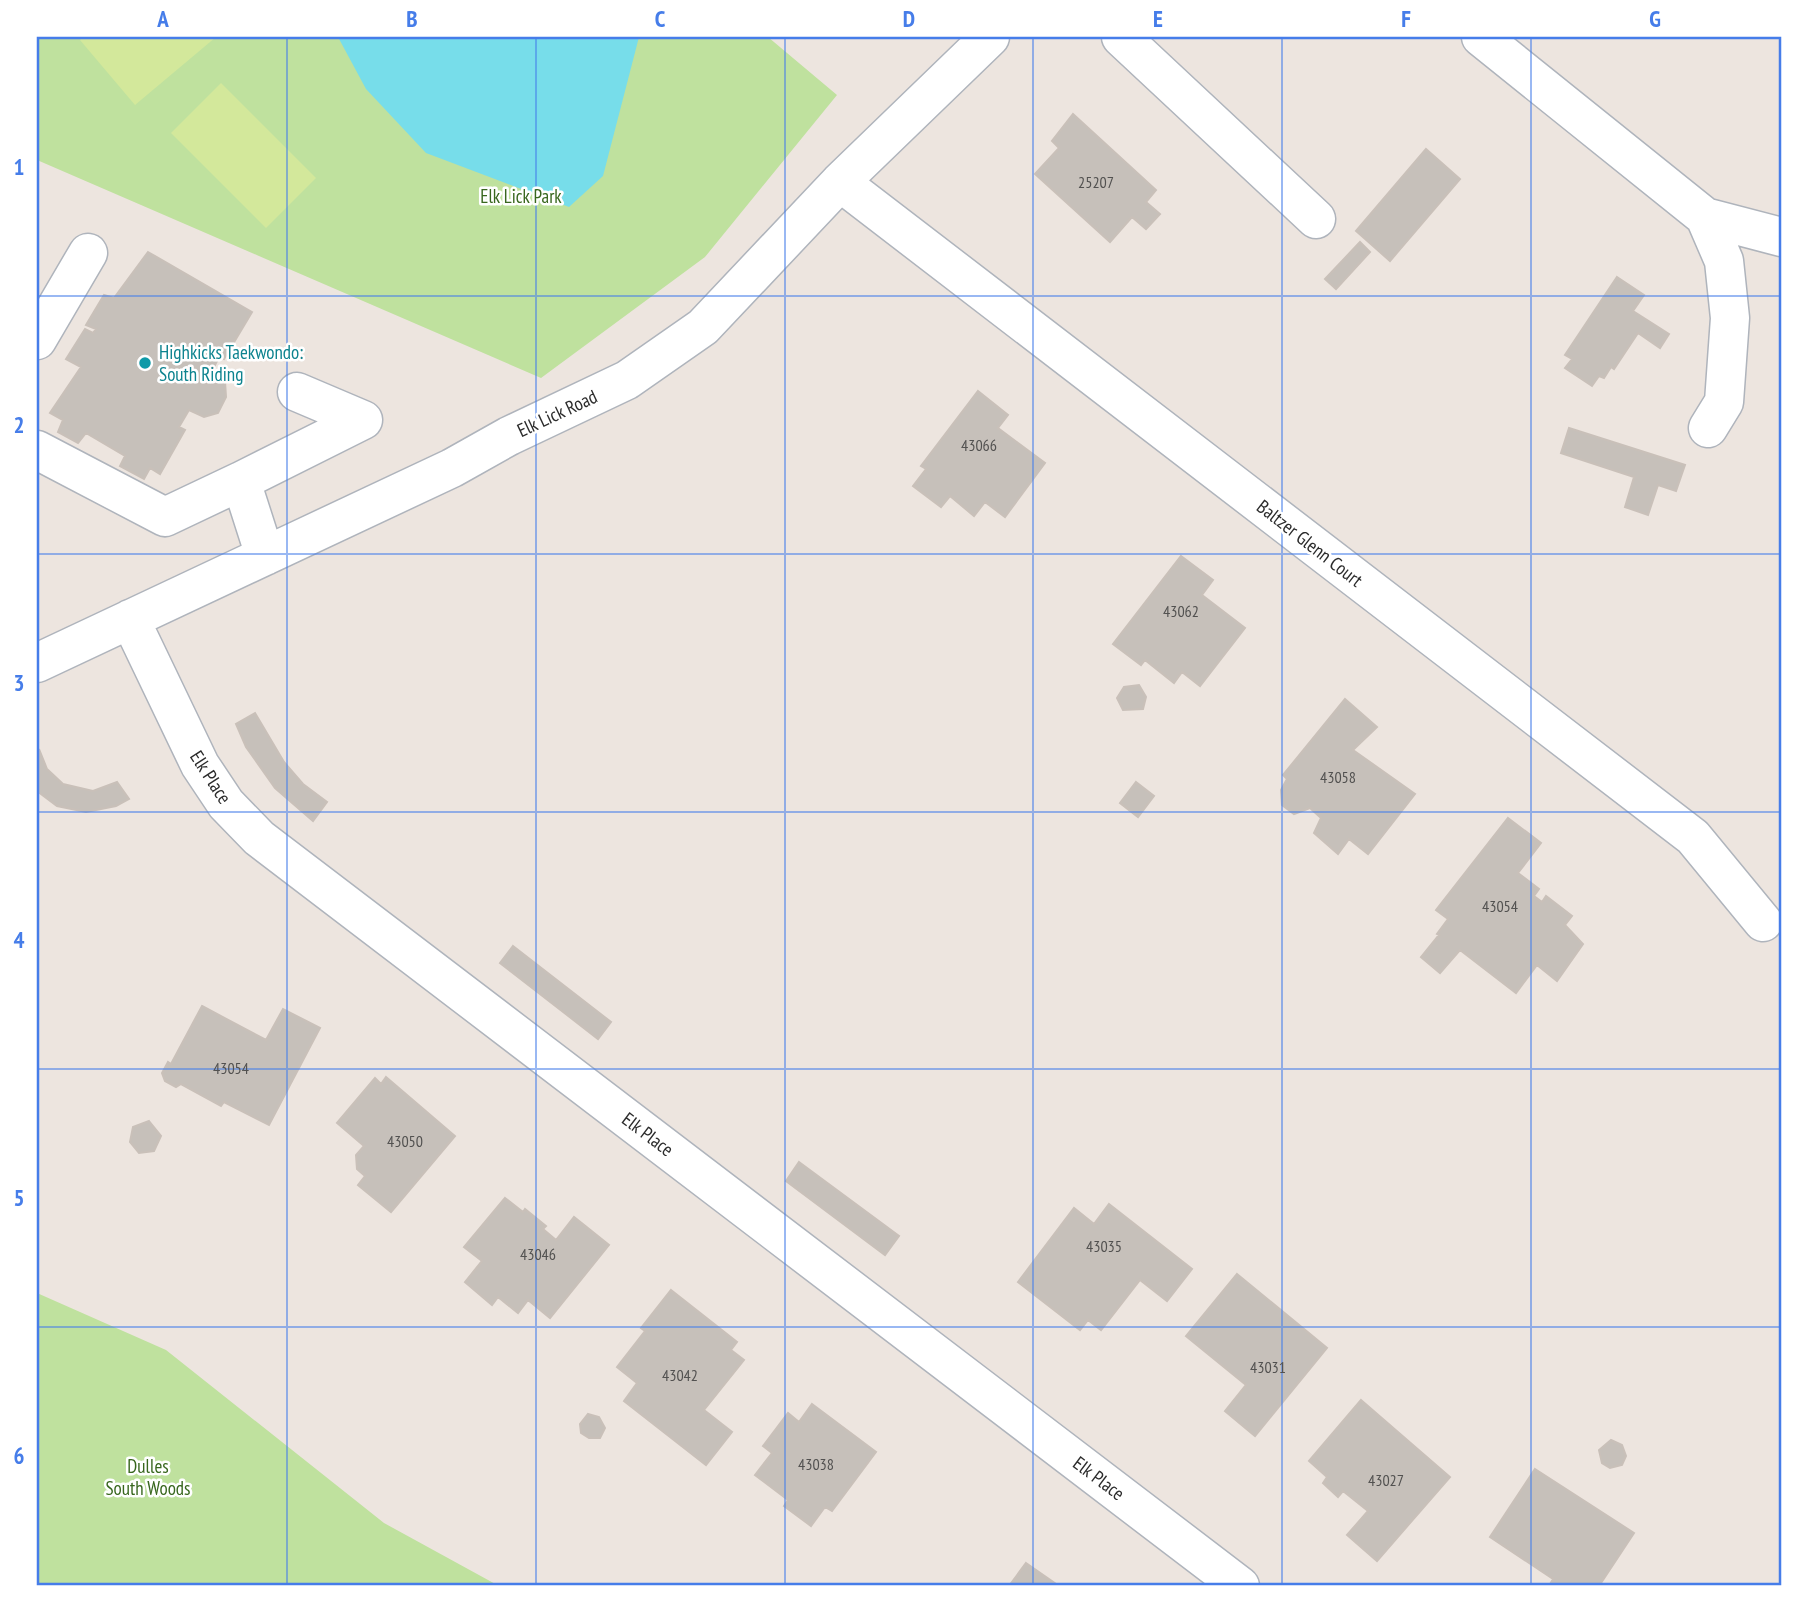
<svg xmlns="http://www.w3.org/2000/svg" width="1818" height="1623" viewBox="0 0 1818 1623" font-family="'PT Sans Narrow',sans-serif">
	<style>
		.green { fill: #bfe19e }
		.pitch { fill: #d3e89b }
		.water { fill: #77ddea }
		.building { fill: #c6c0ba; stroke: #c9c0b9; stroke-width: 2 }
		.lines { fill: none; stroke-linecap: round; stroke-linejoin: round }
		.minor-casing { stroke: #afb4bc; stroke-width: 41 }
		.minor { stroke: #fff; stroke-width: 38 }
		.grid { fill: none; stroke: #467de9; stroke-width: 2; stroke-opacity: 0.55 }
		.culture-dot { fill: #0f9aa8; stroke: #fff; stroke-width: 2.5 }
		.labels { text-anchor: middle; dominant-baseline: central; stroke-width: 5; stroke-linejoin: round; paint-order: stroke }
		.number-label { font-size: 16px; fill: #525150 }
		.park-label { font-size: 19px; fill: #38671e; stroke: #fff }
		.culture-label { font-size: 19px; fill: #0d838f; stroke: #fff; text-anchor: start }
		.street-label { font-size: 19px; fill: #2c2c2c; stroke: #fff }
		.neatline { fill: none; stroke: #467de9; stroke-width: 2.5 }
		.grid-label { font-size: 23px; text-anchor: middle; font-weight: bold; fill: #467de9 }
	</style>
	<rect width="100%" height="100%" fill="#ede5df"/>
	<path class="green" d="M37,37H768L837,95L705,257L541,378L37,160Z
		M37,1293L166,1350L384,1523L499,1586H37Z"/>
	<path class="pitch" d="M83,37H216L135,105L80,40Z
		M221,83L316,178L266,228L171,133Z"/>
	<path class="water" d="M338,37H639L603,176L569,207L426,153L366,89Z"/>
	<path class="building" d="M1073,114L1156,190L1146,202L1160,214L1146,229L1132,217L1110,242L1035,174L1059,148L1052,141Z
		M1426,149L1460,179L1390,261L1356,231Z
		M1360,242L1370,252L1336,289L1325,279Z
		M148,252L252,312L224,359L219,357L211,373L225,381L226,397L218,413L204,417L189,410L179,427L185,430L160,474L150,468L144,479L120,466L125,456L86,433L78,443L58,432L63,420L50,413L81,367L66,359L85,329L93,333L96,329L86,325L104,295L114,298Z
		M1617,277L1644,295L1633,311L1669,334L1660,348L1638,333L1614,369L1611,367L1604,378L1599,376L1592,386L1565,368L1572,359L1565,355Z
		M978,391L1008,415L998,428L1045,463L1005,517L985,502L974,516L950,496L941,507L913,486L926,469L921,466Z
		M1569,428L1685,465L1676,491L1658,485L1648,515L1625,507L1634,477L1561,453Z
		M1181,556L1213,580L1202,595L1245,628L1200,686L1182,672L1174,683L1145,660L1141,665L1113,644Z
		M1139,685L1146,697L1143,709L1123,710L1117,698L1124,687Z
		M1345,699L1377,727L1353,750L1415,794L1368,854L1349,839L1338,854L1314,833L1321,818L1310,808L1294,814L1282,805L1281,790L1287,779L1283,775Z
		M255,713L284,762L303,784L327,802L313,821L275,788L246,747L236,724Z
		M39,749L47,769L63,784L93,791L117,782L129,799L116,806L86,812L57,806L37,791Z
		M1136,782L1154,796L1138,817L1120,803Z
		M1508,818L1541,843L1518,873L1539,889L1534,896L1542,902L1546,896L1572,916L1565,925L1583,944L1557,981L1537,965L1516,993L1460,950L1440,973L1421,957L1439,935L1437,934L1448,919L1436,910Z
		M513,946L611,1022L598,1039L500,963Z
		M202,1006L266,1040L283,1009L320,1028L269,1125L224,1102L221,1106L181,1084L176,1087L165,1081L162,1073L168,1062L171,1064Z
		M386,1077L455,1136L391,1212L358,1185L365,1176L357,1169L356,1155L364,1146L337,1123L375,1078L381,1084Z
		M149,1121L161,1136L154,1151L139,1153L130,1142L133,1127Z
		M799,1162L899,1236L885,1255L786,1181Z
		M505,1198L523,1212L525,1209L546,1226L543,1229L556,1240L574,1217L609,1245L550,1318L528,1300L518,1313L498,1297L492,1305L465,1282L482,1261L464,1247Z
		M1109,1204L1192,1269L1167,1301L1140,1280L1101,1330L1088,1320L1080,1330L1018,1282L1074,1208L1094,1224Z
		M1237,1274L1327,1348L1255,1436L1225,1411L1246,1385L1186,1336Z
		M671,1290L737,1342L731,1350L744,1360L704,1410L732,1432L706,1465L624,1401L637,1383L617,1367L645,1331L641,1328Z
		M1361,1400L1450,1477L1377,1561L1347,1535L1368,1511L1343,1491L1338,1497L1323,1483L1327,1477L1309,1461Z
		M812,1404L876,1452L832,1511L825,1507L811,1526L784,1506L788,1500L755,1475L772,1453L763,1446L788,1413L799,1422Z
		M588,1414L599,1417L605,1428L600,1438H589L581,1433L580,1424Z
		M1611,1440L1622,1445L1626,1456L1622,1465L1610,1468L1602,1463L1599,1450Z
		M1535,1469L1634,1533L1599,1586H1549L1553,1579L1490,1537Z
		M1026,1563L1059,1586H1009Z"/>
	<g class="lines">
		<defs>
			<path id="minor" d="M1121,37L1316,219
				M1481,37L1705,217L1724,261L1730,318L1724,402L1708,428
				M840,182L1693,837L1763,922
				M1705,217L1781,237
				M37,340L88,253
				M37,450L165,517L241,481
				M265,556L241,481L363,420L297,392
				M130,619L200,765L226,804L259,838L1240,1586
				M37,663L452,468L509,436L627,380L703,327L840,182L990,37"/>
		</defs>
		<use href="#minor" class="minor-casing"/>
		<use href="#minor" class="minor"/>
	</g>
	<path class="grid" d="M287,37V1586M536,37V1586M785,37V1586M1033,37V1586M1282,37V1586M1531,37V1586M37,296H1781M37,554H1781M37,812H1781M37,1069H1781M37,1327H1781"/>
	<circle class="culture-dot" cx="145" cy="363" r="7"/>
	<g class="labels">
		<g class="number-label">
			<text x="1096" y="182">25207</text>
			<text x="979" y="445">43066</text>
			<text x="1181" y="611">43062</text>
			<text x="1338" y="777">43058</text>
			<text x="1500" y="906">43054</text>
			<text x="231" y="1068">43054</text>
			<text x="405" y="1141">43050</text>
			<text x="1104" y="1246">43035</text>
			<text x="538" y="1254">43046</text>
			<text x="1268" y="1367">43031</text>
			<text x="680" y="1375">43042</text>
			<text x="816" y="1464">43038</text>
			<text x="1386" y="1480">43027</text>
		</g>
		<g class="park-label">
			<text x="521" y="196">Elk Lick Park</text>
			<text x="148" y="1466">Dulles<tspan x="148" dy="22">South Woods</tspan></text>
		</g>
		<g class="culture-label">
			<text x="159" y="352">Highkicks Taekwondo:<tspan x="159" dy="22">South Riding</tspan></text>
		</g>
		<g class="street-label">
			<text transform="translate(557 413) rotate(-25)">Elk Lick Road</text>
			<text transform="translate(1310 543) rotate(38)">Baltzer Glenn Court</text>
			<text transform="translate(211 777) rotate(57)">Elk Place</text>
			<text transform="translate(648 1134) rotate(37)">Elk Place</text>
			<text transform="translate(1099 1478) rotate(37)">Elk Place</text>
		</g>
	</g>
	<rect width="1818" height="1623" fill="none" stroke="#ffffff" stroke-width="77"/>
	<rect x="38" y="38" width="1742" height="1546" class="neatline"/>
	<g class="grid-label">
		<text x="163" y="27">A</text>
		<text x="412" y="27">B</text>
		<text x="660" y="27">C</text>
		<text x="909" y="27">D</text>
		<text x="1158" y="27">E</text>
		<text x="1406" y="27">F</text>
		<text x="1655" y="27">G</text>
		<text x="19" y="175">1</text>
		<text x="19" y="433">2</text>
		<text x="19" y="691">3</text>
		<text x="19" y="948">4</text>
		<text x="19" y="1206">5</text>
		<text x="19" y="1464">6</text>
	</g>
</svg>
